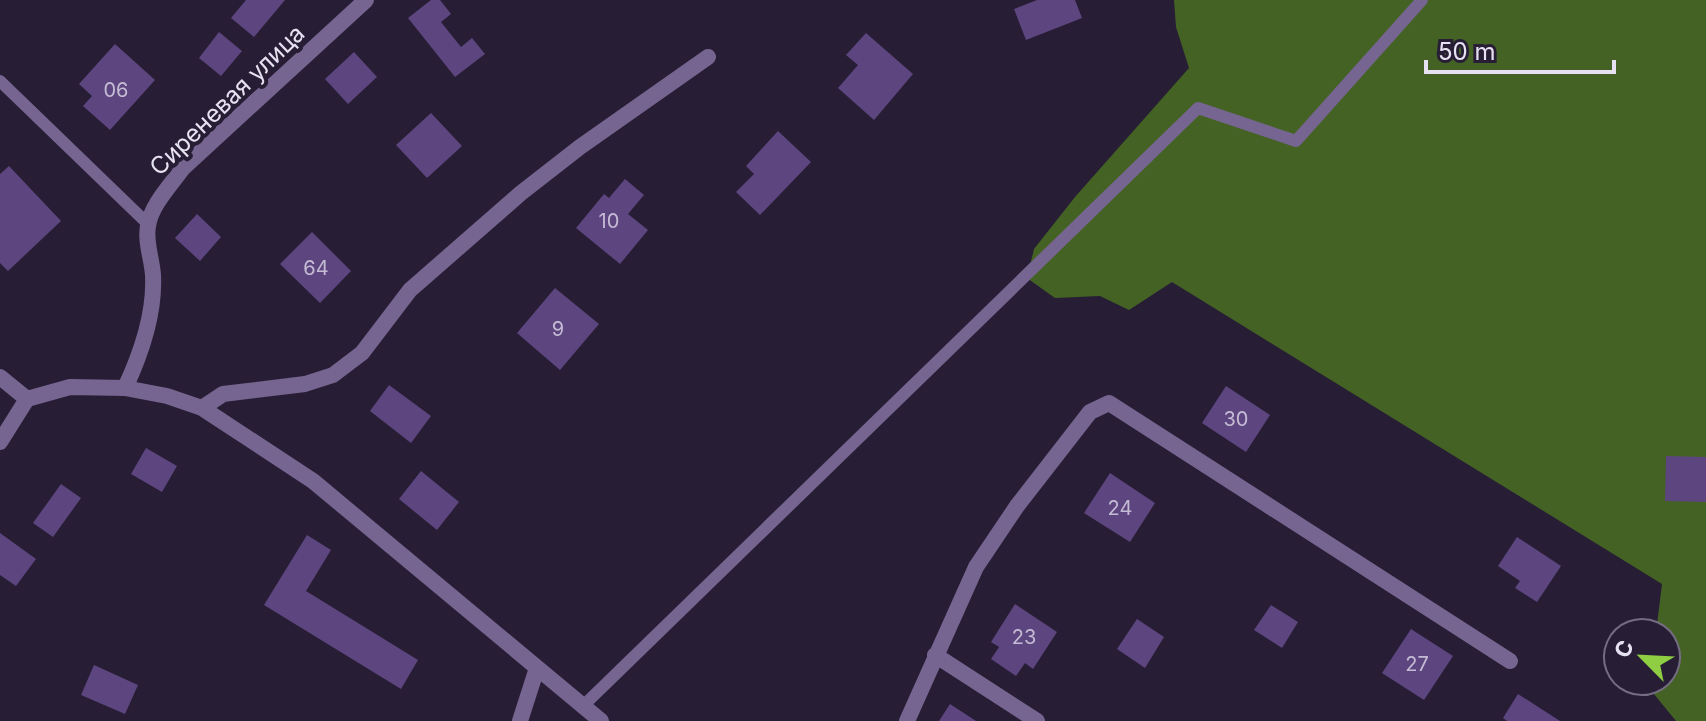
<svg xmlns="http://www.w3.org/2000/svg" width="1706" height="721" viewBox="0 0 1706 721" font-family="Inter,sans-serif">
	<style>
		.forest { fill: #446223 }
		.building { fill: #5d457f }
		.lines { fill: none; stroke-linecap: round; stroke-linejoin: round }
		.service { stroke: #766591; stroke-width: 12 }
		.minor { stroke: #766591; stroke-width: 16 }
		.labels { text-anchor: middle; dominant-baseline: central; stroke-width: 8; stroke-linejoin: round; paint-order: stroke }
		.number-label { font-size: 20px; fill: #c4bbd4 }
		.street-label { font-size: 24px; fill: #e7e2f1; stroke: #271e35 }
	</style>
	<rect width="100%" height="100%" fill="#271e35"/>
	<path class="forest" d="M1174,0H1706V721H1676L1649,688L1650,681H1666V633H1656L1662,584L1172,282L1129,310L1100,296L1055,298L1027,278L1034,249L1075,197L1189,68L1176,27Z"/>
	<path class="building" d="M246,0H285L254,37L231,18Z
		M431,0H440L451,14L441,22L461,47L472,38L485,54L455,77L408,18Z
		M1037,0H1075L1082,18L1026,40L1014,9Z
		M219,32L242,51L221,76L199,58Z
		M866,33L913,74L874,120L838,88L858,65L846,55Z
		M115,44L155,80L110,130L83,106L92,96L79,84Z
		M354,52L377,77L348,104L325,79Z
		M431,113L462,146L427,178L396,145Z
		M778,131L811,162L760,215L736,192L754,174L746,166Z
		M9,166L61,221L8,271L0,263V174Z
		M625,179L644,195L628,214L648,230L620,264L576,228L604,194L609,198Z
		M197,214L221,237L200,261L175,238Z
		M312,232L351,271L320,303L280,264Z
		M555,288L599,324L560,370L517,333Z
		M389,385L431,416L411,443L370,411Z
		M1226,386L1270,415L1246,452L1202,423Z
		M146,448L177,466L162,492L131,474Z
		M1666,456L1706,457V502L1665,501Z
		M421,471L459,502L437,530L399,499Z
		M1110,473L1155,503L1130,542L1084,513Z
		M61,484L81,498L53,537L33,523Z
		M0,533L36,559L16,586L0,575Z
		M307,535L331,550L306,591L418,660L401,689L264,605Z
		M1517,537L1561,566L1537,602L1515,588L1520,581L1498,566Z
		M1015,604L1057,632L1033,669L1025,663L1016,676L991,659L999,647L991,642Z
		M1271,605L1298,622L1282,648L1254,630Z
		M1137,619L1164,637L1145,668L1117,649Z
		M1411,629L1453,656L1424,700L1382,673Z
		M94,665L138,685L125,714L81,695Z
		M1518,694L1560,721H1507L1503,718Z
		M950,704L976,721H939Z"/>
	<g class="lines">
		<path class="service" d="M0,81L148,224
			M583,706L1198,108L1296,141L1422,0"/>
		<path class="minor" d="M0,377L27,399
			M125,388C141,354 155,313 153,275C152,259 145,242 148,226C151,205 171,185 183,168L366,0
			M202,408L223,394L305,384L333,375L362,353L410,290L521,193L580,147L708,57
			M0,442L27,399L70,387L125,388L167,396L202,408L313,481L601,721
			M935,655L1037,721
			M520,721L537,668
			M907,721L976,567L1017,506L1090,412L1109,403L1510,661"/>
	</g>
	<g class="labels">
		<g class="number-label">
			<text x="116" y="90">06</text>
			<text x="609" y="221">10</text>
			<text x="316" y="268">64</text>
			<text x="558" y="329">9</text>
			<text x="1236" y="419">30</text>
			<text x="1120" y="508">24</text>
			<text x="1024" y="637">23</text>
			<text x="1417" y="664">27</text>
		</g>
		<g class="street-label">
			<text transform="translate(227 100) rotate(-44)">Сиреневая улица</text>
		</g>
	</g>
	<g transform="translate(1642 657) rotate(294)"><circle r="38" fill="#271e35" stroke="#746c80" stroke-width="2"/>
	<path d="M0-6L14 30L0 20L-14 30Z" fill="#8fcd42"/>
	<text y="-12" font-size="22" font-weight="bold" text-anchor="middle" fill="#e7e2f1">С</text>
	</g>
	<path d="M1426 60v12h188v-12" fill="none" stroke="#e7e2f1" stroke-width="4"/>
	<text x="1438" y="60" font-size="24" fill="#e7e2f1" stroke="#271e35" stroke-width="6" paint-order="stroke">50 m</text>
</svg>
